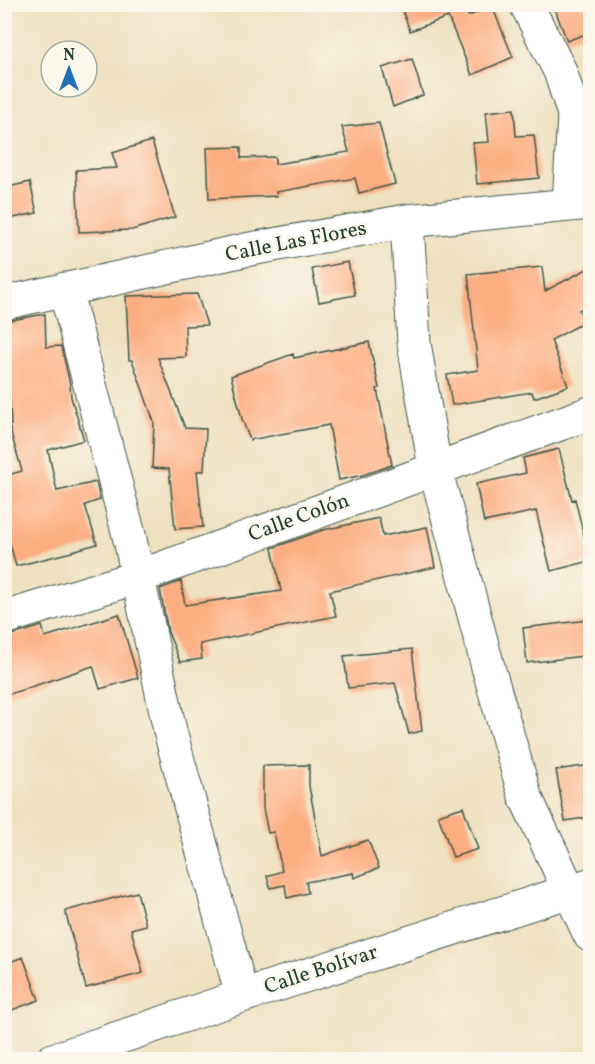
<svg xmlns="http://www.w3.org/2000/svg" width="595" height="1064" viewBox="0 0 595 1064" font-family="Vollkorn,serif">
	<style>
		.building { fill: #fcad81 }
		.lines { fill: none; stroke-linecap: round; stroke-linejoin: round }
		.minor-casing { stroke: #3e5649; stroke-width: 35 }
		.minor { stroke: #fff; stroke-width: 33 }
		.labels { text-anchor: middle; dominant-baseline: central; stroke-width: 5; stroke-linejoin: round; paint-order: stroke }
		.street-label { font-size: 21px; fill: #1f3d34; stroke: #fbf7ec }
	</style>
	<rect width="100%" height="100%" fill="#fbf7ec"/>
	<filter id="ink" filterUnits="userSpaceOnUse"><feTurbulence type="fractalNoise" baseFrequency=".0167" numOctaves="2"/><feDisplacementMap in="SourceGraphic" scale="12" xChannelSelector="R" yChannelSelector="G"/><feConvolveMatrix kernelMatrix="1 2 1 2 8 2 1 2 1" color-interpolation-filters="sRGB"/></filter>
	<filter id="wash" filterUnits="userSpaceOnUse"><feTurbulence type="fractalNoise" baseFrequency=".008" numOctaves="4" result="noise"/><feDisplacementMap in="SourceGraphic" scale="24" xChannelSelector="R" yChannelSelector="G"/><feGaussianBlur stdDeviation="1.35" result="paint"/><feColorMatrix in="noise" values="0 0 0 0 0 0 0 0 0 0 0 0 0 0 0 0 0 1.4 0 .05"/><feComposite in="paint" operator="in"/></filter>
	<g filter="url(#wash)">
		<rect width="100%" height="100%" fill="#eee1c0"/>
		<g id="blocks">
			<path class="building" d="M400,4H474V7L465,11L469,16L492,6L513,57L472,75L448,17L410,31Z
				M553,4H591V32L567,41Z
				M412,59L423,95L393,107L382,68Z
				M514,109L516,136L534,135L539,178L477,184L473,143L489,142L486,112Z
				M379,123L395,184L359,193L355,178L276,192L277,196L209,199L207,148L241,147V158L275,157V164L349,152L342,127Z
				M152,141L175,217L132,230L79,232L76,170L117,168L112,153Z
				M30,182L37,213L8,219L4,202V188Z
				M348,262L355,295L319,302L312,269Z
				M542,267L545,291L591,267V304L579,310L585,322L551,340L568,386L534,398L532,392L452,405L447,375L478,370L468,274Z
				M197,294L207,325L185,326L186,357L158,358L185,428L206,429L204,471H197L203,527L175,529L169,469L152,468L154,422L132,360H129L126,296Z
				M45,314L46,347L61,346L70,384L71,397L84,440L48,450L57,491L96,482L100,500L85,505L97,544L72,551V552L16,566L4,522V476L22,471L9,426L11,425L6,321Z
				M369,342L379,388L377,389L392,465L363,475L339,480L329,425L250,440L242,419L231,376L293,354L294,358Z
				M559,449L572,500L575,499L590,561L551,571L536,511L484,522L476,484L526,473L523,458Z
				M379,518L383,536L427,527L435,567L330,591L336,616L200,644L202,659L180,662L168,632L160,589L181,581L185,605L281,591L272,548L323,530Z
				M119,614L138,678L100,689L93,666L4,696V636H9L42,626L45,637Z
				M588,620L591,640V655L527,663L523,628Z
				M412,649L422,731L409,734L395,683L348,688L344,656Z
				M309,765V786L322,856L368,840L379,868L354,878L353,873L306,882L308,893L287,898L285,885L270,888L267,876L282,871L274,832L268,833L263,808V766Z
				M591,765V817L565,821L556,770Z
				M463,807L478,849L453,857L438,815Z
				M137,892L146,925L131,929L143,973L86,988L65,911Z
				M23,957L39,1000L4,1013V964Z"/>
		</g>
	</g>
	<g filter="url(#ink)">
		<use href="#blocks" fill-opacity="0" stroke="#3e5649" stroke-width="1.5"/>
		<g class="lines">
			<defs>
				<path id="minor" d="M526,4L560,71L574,114L569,205
					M407,221L414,343L435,468L488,667L525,796L590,935
					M65,289L130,539L170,731L242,996
					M4,303L245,250L407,221L590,203
					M4,618L138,577L590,413
					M53,1060L242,996L589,885"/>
			</defs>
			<use href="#minor" class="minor-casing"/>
			<use href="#minor" class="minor"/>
		</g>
	</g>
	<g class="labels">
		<g class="street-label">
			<text transform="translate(296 242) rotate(-11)">Calle Las Flores</text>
			<text transform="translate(299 518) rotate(-20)">Calle Colón</text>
			<text transform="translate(321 970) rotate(-18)">Calle Bolívar</text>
		</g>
	</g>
	<rect width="595" height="1064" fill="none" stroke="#fbf7ec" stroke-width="24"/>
	<g transform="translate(69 69)"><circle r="28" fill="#fbf7ec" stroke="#a3ada2" stroke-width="1.5"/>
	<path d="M0-4.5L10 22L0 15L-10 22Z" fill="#1f6fb2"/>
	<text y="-9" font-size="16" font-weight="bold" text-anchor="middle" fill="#1f3d34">N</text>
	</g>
</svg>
